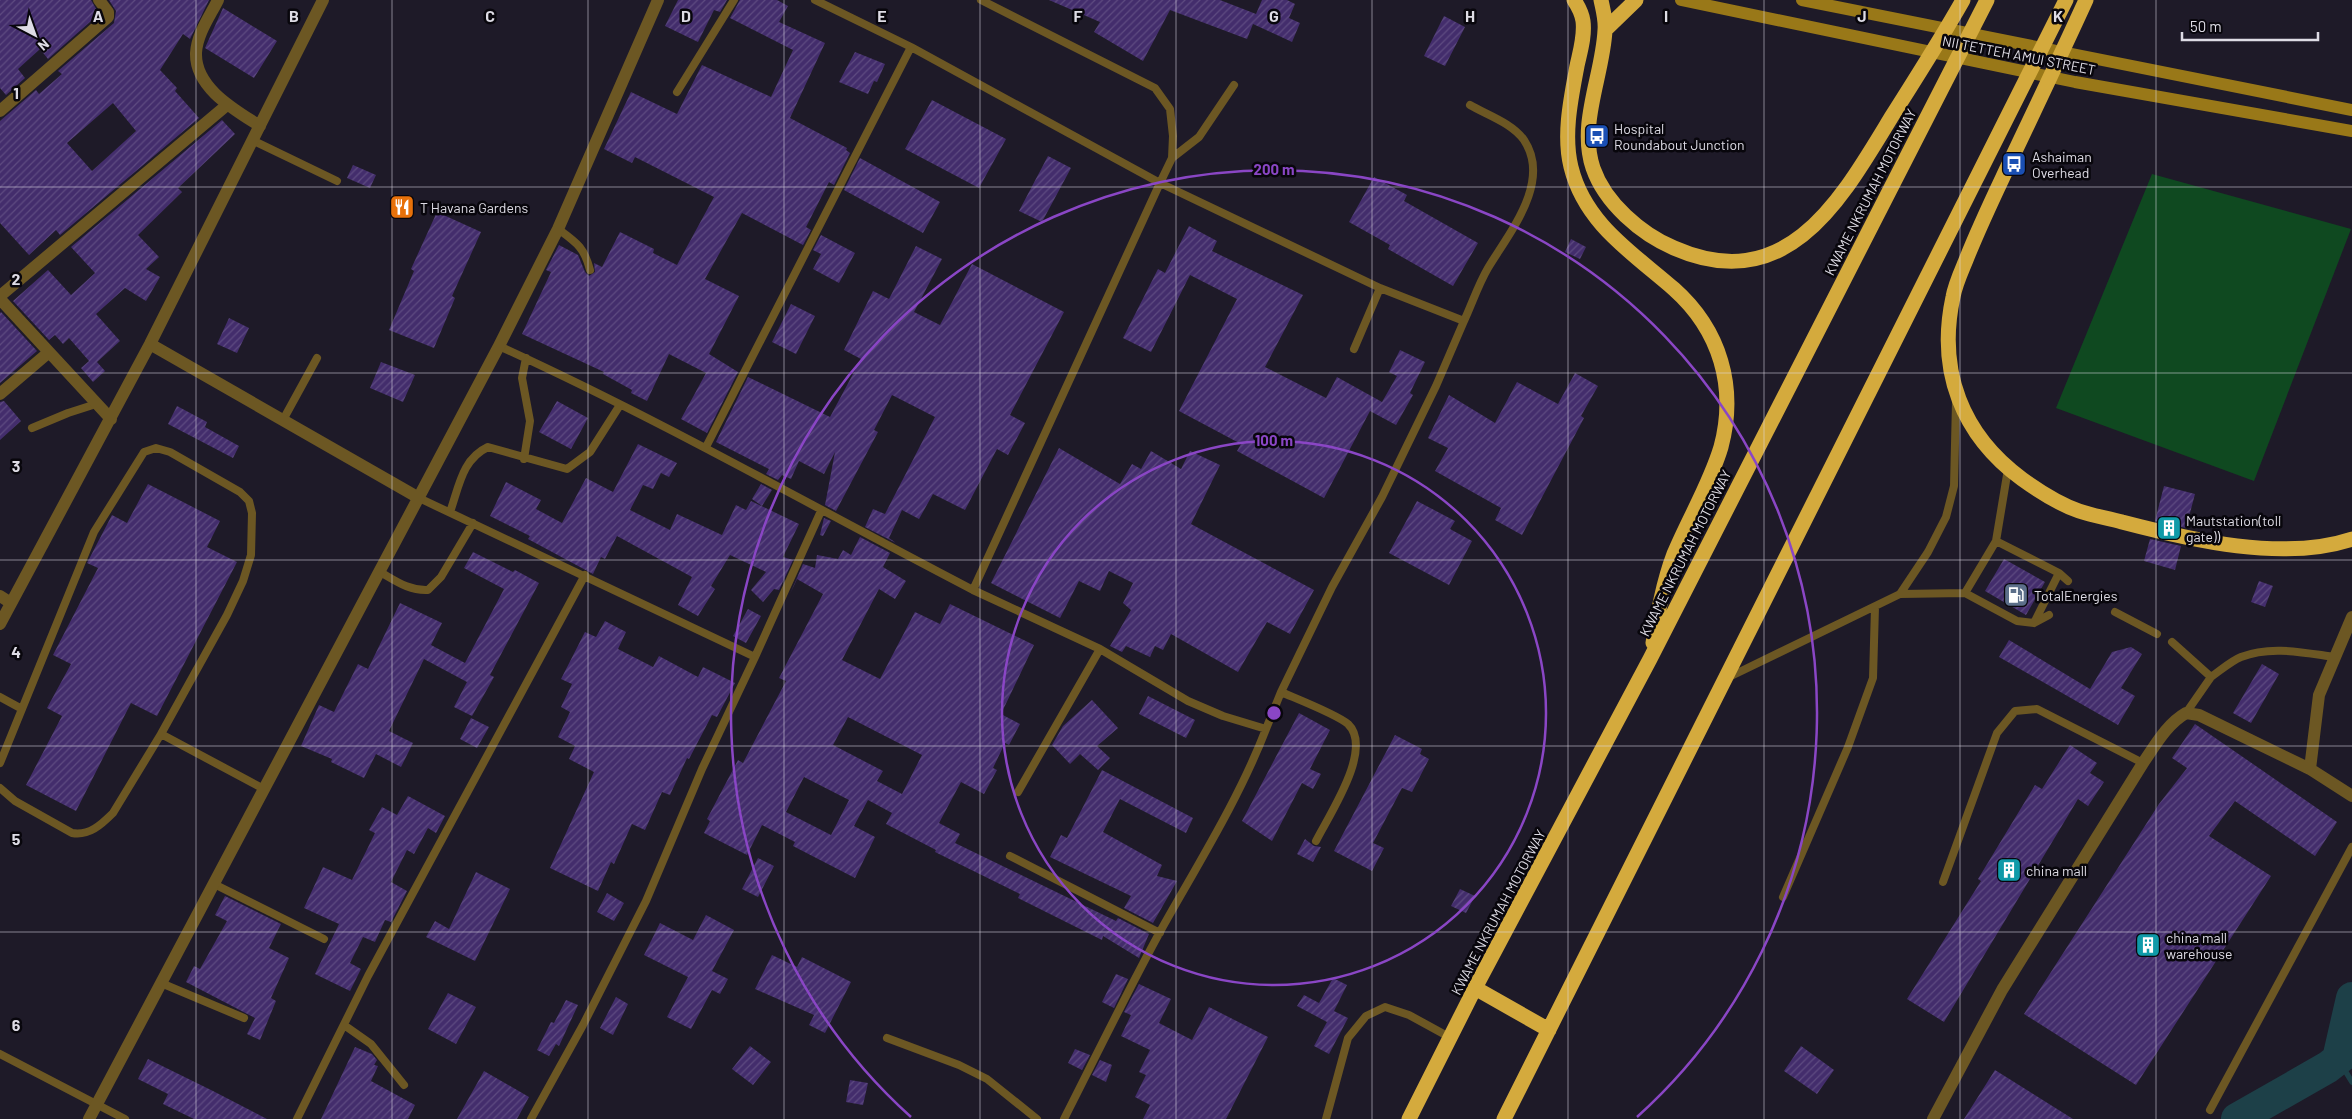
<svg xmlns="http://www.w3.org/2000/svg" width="2352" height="1119" viewBox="0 0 2352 1119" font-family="Barlow,sans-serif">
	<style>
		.pitch { fill: #0f4920 }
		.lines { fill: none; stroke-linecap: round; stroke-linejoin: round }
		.stream { stroke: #1d4048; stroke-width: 5.5 }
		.river { stroke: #1d4048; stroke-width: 32 }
		.building { fill: url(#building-hatch); fill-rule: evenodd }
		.service { stroke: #6c5723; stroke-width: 8 }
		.minor { stroke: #6c5723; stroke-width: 12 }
		.secondary { stroke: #997818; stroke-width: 12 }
		.motorway { stroke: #d4aa3d; stroke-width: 15 }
		.grid { fill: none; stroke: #dedce5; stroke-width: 1; stroke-opacity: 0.55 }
		.ring { fill: none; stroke: #8a46c5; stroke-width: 2.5 }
		.labels { text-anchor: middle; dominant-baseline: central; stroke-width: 5; stroke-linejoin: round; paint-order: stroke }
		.street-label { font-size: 14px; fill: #dedce5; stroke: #08060c }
		.poi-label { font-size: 14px; fill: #dedce5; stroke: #08060c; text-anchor: start }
		.grid-label { font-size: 16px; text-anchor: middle; font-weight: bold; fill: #dedce5; stroke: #08060c; stroke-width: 5; stroke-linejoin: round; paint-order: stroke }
		.centre { fill: #8a46c5; stroke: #08060c; stroke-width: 2.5 }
		.ring-label { font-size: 15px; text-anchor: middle; font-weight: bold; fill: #8a46c5; stroke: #08060c; stroke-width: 5; stroke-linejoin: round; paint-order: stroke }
	</style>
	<defs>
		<pattern id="building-hatch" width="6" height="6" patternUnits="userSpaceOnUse" patternTransform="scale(1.25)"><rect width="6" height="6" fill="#432d6c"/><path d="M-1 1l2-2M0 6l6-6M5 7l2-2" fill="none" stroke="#5e4b81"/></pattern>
	</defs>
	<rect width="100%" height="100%" fill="#1e1a28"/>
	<path class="pitch" d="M2152,174L2351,229L2254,481L2056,408Z"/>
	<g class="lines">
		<path class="stream" d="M2338,1059L2352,1082"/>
		<path class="river" d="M2338,1059L2352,998
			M2237,1119L2328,1067L2352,1048"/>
	</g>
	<path class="building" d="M0,0H91L99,14L48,59L40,49L18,69L25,78L6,95L0,88Z
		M109,0H209L190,39L183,34L160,70L177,88L175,91L199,118L60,235L56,230L29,255L0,223V121L36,90L39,94L62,74L58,71L114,23L116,11ZM113,103L136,131L92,171L67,143Z
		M678,0H727L720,12L714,10L698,42L665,26Z
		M740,0H777L788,6L779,22L825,43L790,118L847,148L846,150L850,153L834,185L829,182L806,227L811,230L803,245L742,213L705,279L739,296L709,354L738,372L707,433L681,419L706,373L669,354L647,401L631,393L632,390L603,374L604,372L522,334L551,272L546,270L559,245L578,255L585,272L589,276L595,272L594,263L602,267L620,232L654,249L653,253L677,265L714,197L635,157L632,163L604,149L631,92L677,114L702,65L771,97L793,50L730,18Z
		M1049,0H1220L1256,14L1262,0H1287L1295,4L1289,18L1300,23L1292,42L1253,24L1247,39L1170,10L1143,61L1094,32L1100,22Z
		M223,8L277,41L254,78L205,48Z
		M1444,16L1465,27L1445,66L1424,56Z
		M855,52L885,64L877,82L874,81L868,94L839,82Z
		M932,100L1006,139L979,188L905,149Z
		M222,120L235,134L178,188L182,192L138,235L159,257L146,269L160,277L146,301L125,288L96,314L120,341L97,362L105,371L93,382L81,368L89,361L69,338L63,344L55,335L49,340L13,301L48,270L71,295L95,273L71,247Z
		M1048,156L1071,168L1042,222L1019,211Z
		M860,158L940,202L923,233L844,190Z
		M353,165L376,175L370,188L347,178Z
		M1374,177L1407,195L1404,201L1478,243L1453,286L1388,249L1390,245L1349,222Z
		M437,212L481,232L452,296L455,298L434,348L389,330L414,271L411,269Z
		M1189,226L1217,241L1212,251L1303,295L1265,367L1326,398L1337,377L1382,402L1397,376L1389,372L1400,350L1425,362L1410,393L1413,395L1396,425L1370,411L1324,498L1237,451L1241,444L1179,411L1237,299L1190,275L1151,352L1123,338L1158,269L1165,273Z
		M821,235L855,253L839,283L813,269L821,254L813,250Z
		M1571,239L1586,247L1580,259L1565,252Z
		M916,246L942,259L914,312L940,325L972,264L1064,312L1010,415L1025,423L1008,455L997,449L965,510L933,494L919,519L902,510L889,538L896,543L865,527L873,509L885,514L935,417L892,395L874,430L878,432L836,511L825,505L835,452L824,474L799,461L791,479L782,475L778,480L766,474L769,469L716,442L748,377L830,417L861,359L844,350L873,291L889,299Z
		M791,304L815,316L796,354L772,342Z
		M1,312L37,351L0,383V313Z
		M229,318L249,328L237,353L217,344Z
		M381,362L415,375L403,402L370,388Z
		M1575,373L1598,386L1581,416L1584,418L1522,535L1495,520L1501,508L1435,471L1448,448L1428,438L1449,395L1495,423L1517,382L1558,404Z
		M4,401L21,421L0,440V402Z
		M557,401L588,418L571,449L539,432Z
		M177,406L207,422L205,427L239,446L233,458L168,424Z
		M638,444L677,463L669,477L661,473L653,489L643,485L630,510L670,530L677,514L722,535L736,505L746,510L751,501L799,524L783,557L793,560L779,590L774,589L763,602L751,590L766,572L730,555L711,586L715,589L698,616L678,605L692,577L617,536L605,559L601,557L593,574L528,539L530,536L490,516L506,482L541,500L536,509L562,523L586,478L613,492Z
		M1059,448L1120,484L1132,464L1141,469L1151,451L1181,469L1190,451L1220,465L1191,524L1314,590L1290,634L1267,622L1238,672L1171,634L1163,650L1155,646L1150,657L1126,646L1122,652L1110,646L1131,610L1123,603L1133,583L1109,571L1100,591L1079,581L1060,618L991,583Z
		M148,484L220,521L207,547L237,562L157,716L131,703L76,811L26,785L62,716L47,708L71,664L53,655L98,568L87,563L112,515L127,523Z
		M761,484L772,490L762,506L752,499Z
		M2164,486L2195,494L2186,528L2155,521Z
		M1417,501L1455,521L1450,529L1472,541L1449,585L1389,553Z
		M824,518L831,521L823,536L820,535Z
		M860,537L890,553L883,567L906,581L895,599L879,589L842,660L880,679L915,612L940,624L950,604L1034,645L1001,714L1020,724L1009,745L1005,743L993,768L997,770L984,794L961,782L939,823L960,834L955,843L1116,921L1118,918L1149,934L1139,958L1103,936L1102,940L1018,898L1020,894L935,852L936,850L886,824L892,813L868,800L854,826L875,837L855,878L793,846L795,842L762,825L747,855L704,833L710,821L707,819L738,760L743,763L786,681L779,678L823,594L797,579L790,594L803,564L815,568L817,555L838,559L843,550L851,555ZM848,717L922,755L902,794L877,781L883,771L833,745ZM804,777L849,800L831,835L786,812Z
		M2150,539L2181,546L2175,570L2144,561Z
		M473,552L513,572L515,570L539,583L490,675L494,677L472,716L454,707L467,682L424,659L389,731L413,743L401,767L376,754L364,778L331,762L332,759L301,746L319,705L334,712L358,664L368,669L400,603L442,623L431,645L465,663L504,589L464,568Z
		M2004,559L2045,582L2026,615L1985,591Z
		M2259,581L2273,586L2265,607L2251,602Z
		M748,609L761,616L746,643L733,636Z
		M605,621L626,632L618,649L653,667L659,656L698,677L703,667L735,683L717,717L712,715L689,759L687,758L670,795L662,792L645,830L632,824L614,864L611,862L598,891L550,868L594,772L569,759L575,746L558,737L570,712L561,707L572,684L561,679L585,632L596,637Z
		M2009,640L2090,689L2112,652L2131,647L2142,654L2121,688L2135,696L2118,725L1999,657Z
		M2262,664L2279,674L2251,723L2233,713Z
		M1148,696L1195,720L1186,738L1139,714Z
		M1092,700L1118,728L1097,746L1110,758L1098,770L1080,754L1070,764L1052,745L1063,726Z
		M1299,713L1330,730L1310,769L1321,774L1313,789L1302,783L1272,841L1242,821Z
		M471,718L489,727L477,748L460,739Z
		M2195,724L2337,822L2315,856L2235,801L2209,836L2271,876L2136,1085L2024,1014L2159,804L2187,768L2172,758Z
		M1395,735L1422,749L1420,754L1429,759L1412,792L1402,788L1373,843L1384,848L1372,871L1334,851Z
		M2070,745L2097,763L2090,773L2104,782L2088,806L2078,799L1944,1022L1907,999L1981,881L1978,879L2035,785L2042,789Z
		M1102,770L1193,818L1186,833L1120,799L1103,832L1162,865L1157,876L1177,881L1153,923L1124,908L1131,896L1050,857L1061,835L1067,838Z
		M408,796L445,816L436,833L428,828L414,854L407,850L391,882L407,891L391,922L385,920L375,942L363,937L350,963L361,969L350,991L315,974L339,924L304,908L323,867L352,880L375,833L369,830L382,807L397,815Z
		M1305,839L1314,846L1321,847L1313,862L1297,854Z
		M758,858L774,866L758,897L742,889Z
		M476,872L510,889L475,961L426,937L435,921L449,929Z
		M1460,889L1475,896L1466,913L1451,906Z
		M607,893L624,903L614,921L597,912Z
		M225,896L281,924L269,948L289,958L271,998L276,1001L260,1040L247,1034L255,1018L186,982L194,966L200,969L227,921L215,915Z
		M706,915L734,930L712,971L728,979L720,994L712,990L691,1029L667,1017L688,977L644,955L660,923L693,940Z
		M772,955L797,967L802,957L851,982L825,1033L809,1025L814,1015L755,989Z
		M1116,974L1128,979L1114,1008L1102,1002Z
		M1333,978L1347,985L1334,1011L1348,1018L1329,1054L1314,1046L1327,1022L1297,1006L1304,995L1319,1003Z
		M1139,984L1171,999L1159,1023L1192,1040L1209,1007L1268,1037L1226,1119H1143L1150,1105L1135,1097L1146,1075L1139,1072L1150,1050L1121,1036L1131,1015L1124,1012Z
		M448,993L476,1007L456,1044L428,1029Z
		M616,997L628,1004L613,1035L600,1028Z
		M566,1000L578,1005L559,1046L556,1044L549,1056L537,1050L551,1022L554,1023Z
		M750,1046L771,1062L753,1085L732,1069Z
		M1801,1046L1834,1070L1817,1094L1784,1071Z
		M355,1047L372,1054L377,1060L374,1065L378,1066L371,1081L415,1105L408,1119H321Z
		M1075,1049L1090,1055L1082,1070L1068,1063Z
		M148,1059L213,1091L267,1119H194L163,1104L168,1094L138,1079Z
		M1100,1060L1112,1065L1106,1082L1092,1075Z
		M1995,1070L2073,1119H1964Z
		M484,1071L529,1097L517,1119H457Z
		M850,1080L868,1083L863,1105L846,1102Z"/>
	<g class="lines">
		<path class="service" d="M815,0L911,47L1160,183L1380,288L1464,321L1436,386L1382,497L1332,587L1281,692L1266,729L1223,716L1188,701L1100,649L973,590L1160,183L1172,158L1173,136L1170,109L1155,88L981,0
			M677,92L734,0
			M252,140L337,181
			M1172,158L1199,137L1234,85
			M558,229C577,243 584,247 590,270
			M1464,321C1472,304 1478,285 1488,268C1509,233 1552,182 1524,140C1512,123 1487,115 1470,105
			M499,346C661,420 815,508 973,590
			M1354,349L1380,288
			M283,420L317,358
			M32,428L68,413L96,404
			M706,447L911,47
			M524,459L530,421L522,378L526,358
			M419,498L755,657L821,511
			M450,512C459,487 462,459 488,447L567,469L590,452L620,405
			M1996,541L2059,573L2068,581
			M380,572C396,581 409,591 428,590L441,577L473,523
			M1965,593L2017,621L2034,623L2049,615
			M1900,594L1965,593L1996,541L2008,469
			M2115,612L2157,634
			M2034,623L2059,573
			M2172,642L2211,677C2221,670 2231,661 2241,657C2271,645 2305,653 2335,657
			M1729,677L1900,594L1928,552L1946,517L1954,486L1956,402
			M1281,692C1297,699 1336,714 1348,724C1374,749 1329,815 1316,841
			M0,697L22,709
			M2186,713L2211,677
			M161,734L264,789
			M0,763L94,532L144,452L156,448L170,452L240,492L249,501L252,513L251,555L243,581L227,615L161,734L113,813C101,825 89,836 72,833L15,801L0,788
			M1018,792L1100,649
			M1010,856L1160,933
			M1943,882L1997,733L2015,711L2037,709L2143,763
			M214,884L324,939
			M1783,897L1848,747L1873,678L1875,607
			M161,983L244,1018
			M344,1025L371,1044L404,1085
			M887,1038L959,1065L987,1079L1037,1119
			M0,1054L125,1119
			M2210,1110L2352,847
			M297,1119L368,976L585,575
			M531,1119L583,1025L646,901L702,769L755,657
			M1064,1119C1096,1056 1127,992 1161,930C1198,864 1239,799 1266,729
			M1326,1119L1348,1038L1366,1016L1385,1007L1409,1015L1451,1038"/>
		<path class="minor" d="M218,0C210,16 197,34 196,53C195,88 235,110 260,126
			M0,111L108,17V12L99,0
			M0,296L227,105
			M0,299L111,419
			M150,344L419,498
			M0,394L48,353
			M0,596L11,603
			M0,624L150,344L323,0
			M2310,769L2319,695L2352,617
			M89,1119L499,346L558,229L658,0
			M1933,1119L2002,990L2143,763C2156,744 2167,724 2186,713L2199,715L2310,769L2352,796"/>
		<path class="secondary" d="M1681,0L2075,82L2352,131
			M1802,0L2352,110"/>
		<path class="motorway" d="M1574,0C1578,6 1582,14 1583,21C1585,36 1580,52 1577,66C1571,98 1563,135 1571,167C1585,224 1633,253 1674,289C1720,330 1737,387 1721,447C1710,484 1689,518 1674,554C1663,583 1658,613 1653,643
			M1601,0C1603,10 1606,20 1605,30C1603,75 1578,123 1593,168C1605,203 1641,234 1674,248C1788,298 1842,198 1892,116C1916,78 1941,39 1963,0
			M2086,0C2061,55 2035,109 2009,164C1994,196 1979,227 1966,260C1961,272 1955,285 1953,297C1937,371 1962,435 2022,479C2040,492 2059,504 2079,511C2093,516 2108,518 2122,522C2191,540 2283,562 2352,539
			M1605,30L1636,0
			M1475,988L1549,1030
			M1409,1119L1475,988L1650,659L1987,0
			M1504,1119L2066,0"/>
	</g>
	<path class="grid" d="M196,0V1119M392,0V1119M588,0V1119M784,0V1119M980,0V1119M1176,0V1119M1372,0V1119M1568,0V1119M1764,0V1119M1960,0V1119M2156,0V1119M0,187H2352M0,373H2352M0,560H2352M0,746H2352M0,932H2352"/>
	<g class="ring">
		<circle cx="1274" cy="713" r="272"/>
		<path d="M911 1117A543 543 0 1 1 1637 1117"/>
	</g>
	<defs>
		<symbol id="bus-square" viewBox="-11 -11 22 22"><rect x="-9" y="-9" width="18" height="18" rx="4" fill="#1a4fb4" stroke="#08060c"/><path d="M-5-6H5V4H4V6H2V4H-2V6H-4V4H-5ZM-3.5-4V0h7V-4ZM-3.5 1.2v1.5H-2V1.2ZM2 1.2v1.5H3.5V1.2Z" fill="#fff"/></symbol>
		<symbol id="restaurant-square" viewBox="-11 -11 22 22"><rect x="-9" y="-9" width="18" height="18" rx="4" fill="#e8710a" stroke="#08060c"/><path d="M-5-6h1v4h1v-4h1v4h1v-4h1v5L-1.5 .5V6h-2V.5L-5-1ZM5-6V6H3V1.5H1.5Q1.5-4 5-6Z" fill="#fff"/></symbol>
		<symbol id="building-square" viewBox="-11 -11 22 22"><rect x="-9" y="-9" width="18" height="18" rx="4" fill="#0f9aa8" stroke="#08060c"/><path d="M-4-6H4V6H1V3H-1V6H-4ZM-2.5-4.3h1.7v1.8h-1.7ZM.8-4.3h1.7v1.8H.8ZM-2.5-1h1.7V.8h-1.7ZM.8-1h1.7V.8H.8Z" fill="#fff"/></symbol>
		<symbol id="fuel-square" viewBox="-11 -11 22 22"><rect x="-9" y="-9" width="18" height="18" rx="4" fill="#5c6f8a" stroke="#08060c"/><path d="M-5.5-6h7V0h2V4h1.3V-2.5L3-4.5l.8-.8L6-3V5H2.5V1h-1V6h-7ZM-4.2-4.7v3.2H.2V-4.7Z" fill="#fff"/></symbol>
	</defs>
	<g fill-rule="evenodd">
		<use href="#bus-square" x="1583" y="122" width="28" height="28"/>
		<use href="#bus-square" x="2000" y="150" width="28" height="28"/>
		<use href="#restaurant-square" x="388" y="193" width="28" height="28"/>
		<use href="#building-square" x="2155" y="514" width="28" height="28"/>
		<use href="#fuel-square" x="2002" y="581" width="28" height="28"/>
		<use href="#building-square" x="1995" y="856" width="28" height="28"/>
		<use href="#building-square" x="2134" y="931" width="28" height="28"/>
	</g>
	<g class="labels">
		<g class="street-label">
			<text transform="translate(2019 55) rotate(11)">NII TETTEH AMUI STREET</text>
			<text transform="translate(1870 192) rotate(-63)">KWAME NKRUMAH MOTORWAY</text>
			<text transform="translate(1685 553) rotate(-63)">KWAME NKRUMAH MOTORWAY</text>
			<text transform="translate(1498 912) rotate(-62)">KWAME NKRUMAH MOTORWAY</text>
		</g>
		<g class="poi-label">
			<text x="1614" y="128">Hospital<tspan x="1614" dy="16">Roundabout Junction</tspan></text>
			<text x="2032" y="156">Ashaiman<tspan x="2032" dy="16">Overhead</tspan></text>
			<text x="420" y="207">T Havana Gardens</text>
			<text x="2186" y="520">Mautstation(toll<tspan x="2186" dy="16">gate))</tspan></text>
			<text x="2034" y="595">TotalEnergies</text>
			<text x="2026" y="870">china mall</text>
			<text x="2166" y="937">china mall<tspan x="2166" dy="16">warehouse</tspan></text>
		</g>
	</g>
	<g class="grid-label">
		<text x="98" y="22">A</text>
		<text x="294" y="22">B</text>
		<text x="490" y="22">C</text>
		<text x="686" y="22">D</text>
		<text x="882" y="22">E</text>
		<text x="1078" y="22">F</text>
		<text x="1274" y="22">G</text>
		<text x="1470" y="22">H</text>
		<text x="1666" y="22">I</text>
		<text x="1862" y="22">J</text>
		<text x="2058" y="22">K</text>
		<text x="16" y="99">1</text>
		<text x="16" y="285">2</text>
		<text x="16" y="472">3</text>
		<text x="16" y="658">4</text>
		<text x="16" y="845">5</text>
		<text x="16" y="1031">6</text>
	</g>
	<circle cx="1274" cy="713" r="8" class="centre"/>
	<g class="ring-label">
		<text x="1274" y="175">200 m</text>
		<text x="1274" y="446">100 m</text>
	</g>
	<g transform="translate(35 35) rotate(139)" stroke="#08060c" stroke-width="4" paint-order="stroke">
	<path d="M0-4L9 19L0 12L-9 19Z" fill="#dedce5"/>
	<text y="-8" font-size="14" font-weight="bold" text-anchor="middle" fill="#dedce5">N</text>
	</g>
	<path d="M2182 32v8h136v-8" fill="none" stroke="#dedce5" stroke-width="2.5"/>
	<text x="2190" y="32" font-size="15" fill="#dedce5" stroke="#08060c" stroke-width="4" paint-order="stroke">50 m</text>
</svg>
